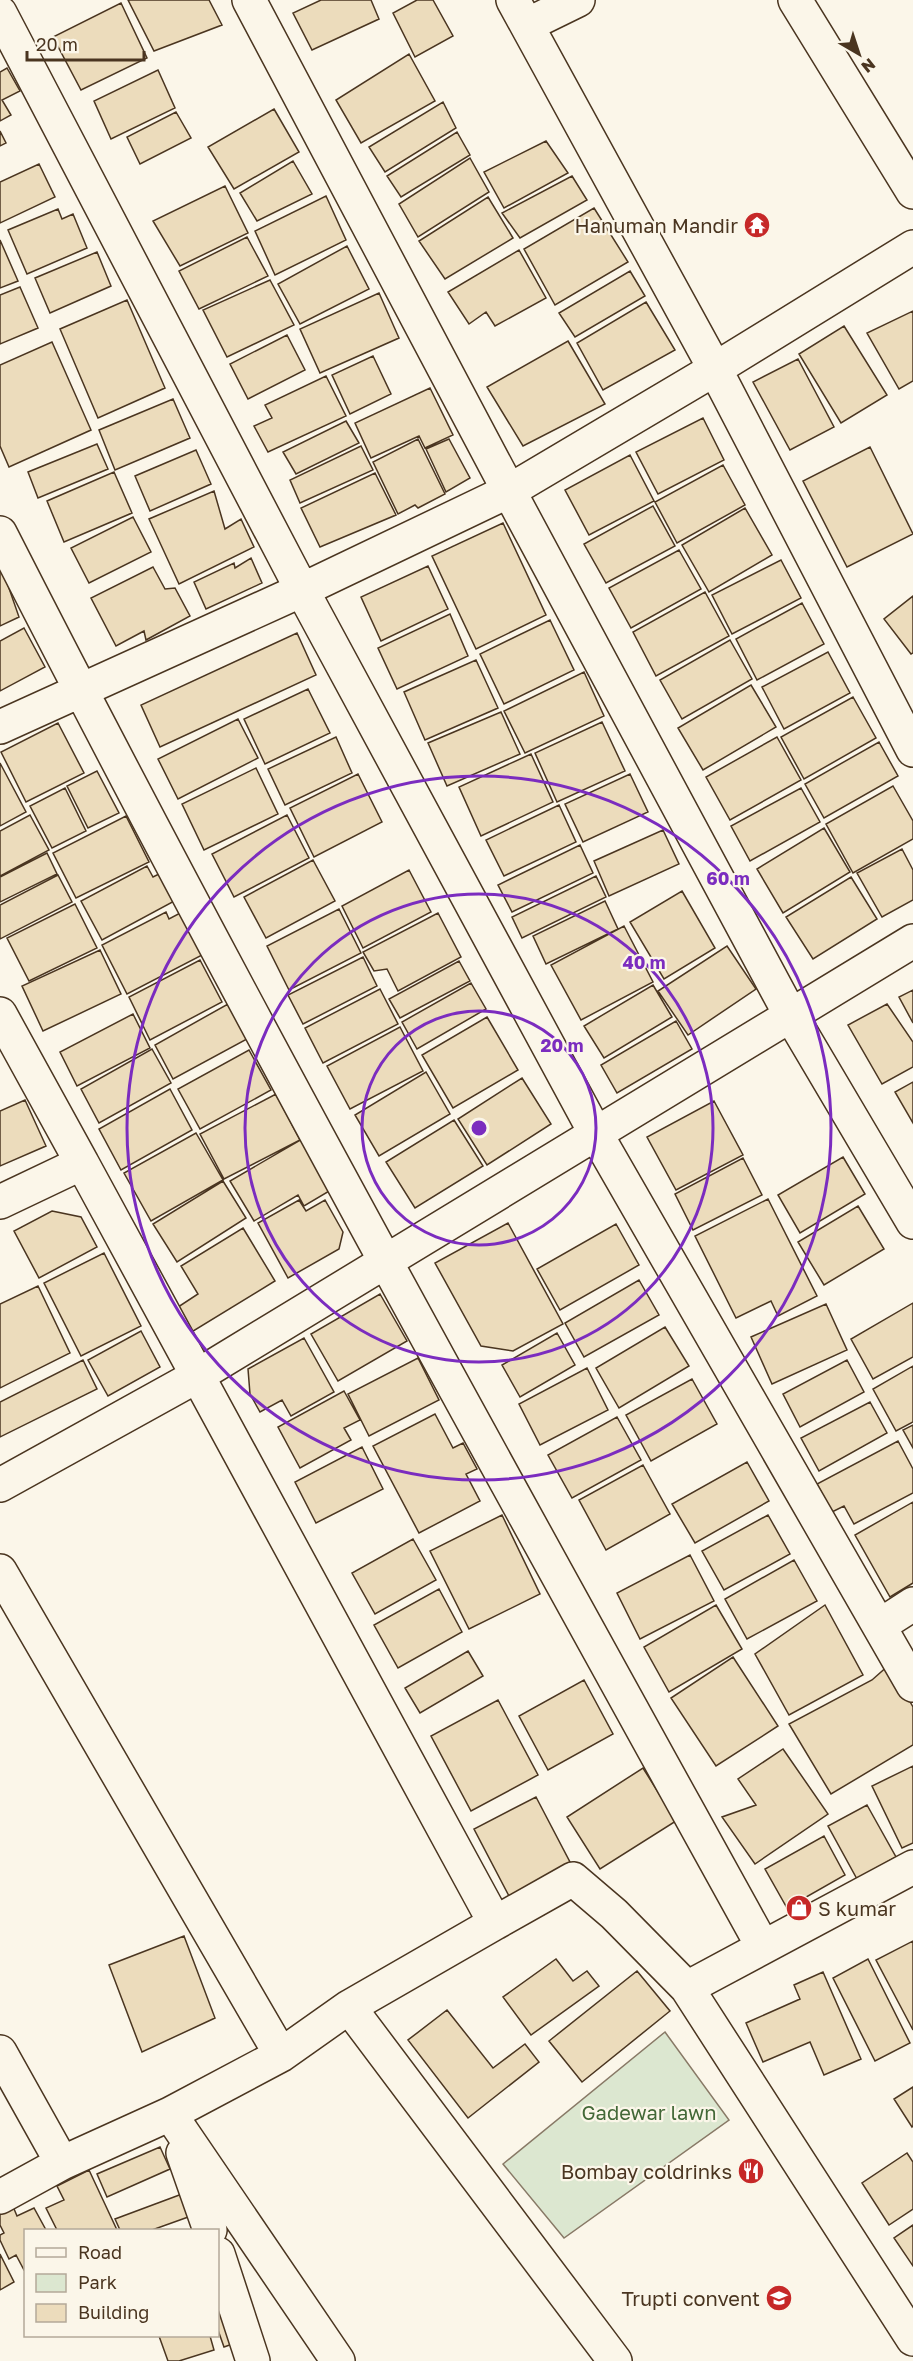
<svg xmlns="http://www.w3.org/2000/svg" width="913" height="2361" viewBox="0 0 913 2361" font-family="'Golos Text',sans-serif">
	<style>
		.green { fill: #dce7d0; stroke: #887966; stroke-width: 1.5 }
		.building { fill: #ecdcbc; stroke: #4a3520; stroke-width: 1.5 }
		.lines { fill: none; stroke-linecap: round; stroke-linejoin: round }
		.minor-casing { stroke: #4a3520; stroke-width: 36 }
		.minor { stroke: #fbf6e9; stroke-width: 33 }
		.ring { fill: none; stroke: #7b2cbf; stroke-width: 3 }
		.labels { text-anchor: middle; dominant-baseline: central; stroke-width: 4.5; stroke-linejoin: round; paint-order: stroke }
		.poi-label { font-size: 20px; fill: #4a3520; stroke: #fbf6e9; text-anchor: end }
		.park-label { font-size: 20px; fill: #436837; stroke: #fbf6e9 }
		.centre { fill: #7b2cbf; stroke: #fbf6e9; stroke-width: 3 }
		.ring-label { font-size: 18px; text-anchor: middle; font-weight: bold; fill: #7b2cbf; stroke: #fbf6e9; stroke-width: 4.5; stroke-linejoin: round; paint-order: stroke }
	</style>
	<rect width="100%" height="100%" fill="#fbf6e9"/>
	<path class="green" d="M665,2032L729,2120L564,2238L503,2164Z"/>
	<path class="building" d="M128,0H209L222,25L154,51Z
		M321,0H371L379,19L312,50L293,13Z
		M417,0H433L453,36L415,57L393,13Z
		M121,3L147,58L81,90L53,37Z
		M409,54L435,101L361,143L336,100Z
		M7,68L20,91L2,100L11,115L0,121V72Z
		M158,70L175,108L111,139L94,101Z
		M443,102L456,128L385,172L369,147Z
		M274,109L299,152L234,189L208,147Z
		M176,112L191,138L140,164L127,137Z
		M0,131L6,143L0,146Z
		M457,132L470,155L401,197L387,176Z
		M546,141L568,173L504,208L484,172Z
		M470,158L489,192L418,237L399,204Z
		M293,161L312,194L257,221L240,193Z
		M39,164L55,197L0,223V182Z
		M572,176L587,200L520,238L502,213Z
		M225,186L248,233L180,266L153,221Z
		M326,196L346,240L275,275L255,231Z
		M488,197L513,238L445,279L419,241Z
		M594,208L628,262L555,305L524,249Z
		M58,209L62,219L73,214L87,248L27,274L8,230Z
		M247,237L268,276L199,309L179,271Z
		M0,240L18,281L0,288Z
		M347,246L369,289L300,324L278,284Z
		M519,250L546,298L495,326L486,312L469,324L448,292Z
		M97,252L111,286L50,313L35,278Z
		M630,271L645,296L575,337L559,313Z
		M270,280L294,325L227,357L203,310Z
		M20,287L38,328L0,344V295Z
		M379,293L399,338L320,373L300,329Z
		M127,300L165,388L98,418L60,329Z
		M646,302L675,350L603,390L577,343Z
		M913,311V381L899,389L867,333Z
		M844,326L887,395L841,423L799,354Z
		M287,335L305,370L248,399L230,364Z
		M568,341L605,404L523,446L487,387Z
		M52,342L91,430L9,467L0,446V365Z
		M373,356L391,394L350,414L332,375Z
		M798,359L834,427L790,450L753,382Z
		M326,376L346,416L268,452L254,426L272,418L265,405Z
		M430,388L453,435L425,448L419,436L371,458L355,423Z
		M173,399L190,438L115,470L99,430Z
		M703,418L724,460L658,494L636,452Z
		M346,421L359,443L296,474L283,452Z
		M418,439L445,494L418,508L415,505L398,514L373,462Z
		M449,439L470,478L446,492L426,449Z
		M97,444L108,469L38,498L28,472Z
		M361,446L373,470L300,503L290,480Z
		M870,447L913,534L847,567L803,481Z
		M196,450L211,484L150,511L135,476Z
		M630,455L654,501L589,535L565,490Z
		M723,465L745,505L677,543L655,502Z
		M114,472L132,513L64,542L47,501Z
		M375,473L396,515L320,547L301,508Z
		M214,491L225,529L241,519L254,547L179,584L149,519Z
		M653,506L675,546L606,583L584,544Z
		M745,508L772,555L709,592L682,545Z
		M133,517L151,552L89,583L71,548Z
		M503,523L546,615L476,649L432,556Z
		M679,550L701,589L631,628L609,588Z
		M251,558L262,583L206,609L194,582L234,563L235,568Z
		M781,560L801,598L732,634L712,595Z
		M428,566L448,609L381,641L361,597Z
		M153,567L165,589L175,588L190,616L146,640L144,631L116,646L91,598Z
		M2,568L19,617L0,626V569Z
		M705,592L729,636L656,676L633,632Z
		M913,596V653L911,654L884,619Z
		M802,603L824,644L757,680L736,639Z
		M450,614L468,656L397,689L378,648Z
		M550,620L574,670L504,704L480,654Z
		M24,628L45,667L0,691V641Z
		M297,633L316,675L160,747L141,705Z
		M730,640L752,679L682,719L660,680Z
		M828,652L850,693L784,729L762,687Z
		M476,660L498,708L425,740L404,692Z
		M584,672L604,716L525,753L504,711Z
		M751,685L776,727L703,770L678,728Z
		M308,689L330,733L265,764L244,719Z
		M853,697L876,738L804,779L781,737Z
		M501,712L520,754L447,786L428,743Z
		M238,719L258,758L178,799L158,759Z
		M602,722L625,771L557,802L535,753Z
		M58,723L84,773L26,802L1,752Z
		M336,737L352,773L285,805L268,769Z
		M777,737L801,780L730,820L706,777Z
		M879,742L898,776L824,818L805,784Z
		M531,754L553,802L481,836L459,787Z
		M0,763L26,812L0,826Z
		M256,768L278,814L204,850L182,804Z
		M97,771L119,813L88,828L67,786Z
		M358,774L382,822L314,857L290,808Z
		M630,774L648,812L583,842L565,804Z
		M893,786L913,821V839L853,873L826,824Z
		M65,788L86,831L52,848L30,806Z
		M801,788L820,822L750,861L731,826Z
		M559,805L576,842L504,876L486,840Z
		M30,815L49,850L0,876V831Z
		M287,815L309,858L234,897L212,854Z
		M126,816L149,862L76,898L53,853Z
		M824,828L850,872L783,913L757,869Z
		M663,830L679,864L609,896L594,861Z
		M580,845L593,873L512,912L498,885Z
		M902,849L913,870V900L882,917L857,873Z
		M47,853L57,874L0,902V877Z
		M313,860L335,901L266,938L244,897Z
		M147,866L153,877L165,871L180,898L102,940L81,901Z
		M409,870L431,912L363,948L342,906Z
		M58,875L72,902L0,939V905Z
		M596,876L606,897L522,938L512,917Z
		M851,877L877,919L813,959L786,917Z
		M682,891L715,948L664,979L630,922Z
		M605,901L618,929L546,964L533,936Z
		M75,904L97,948L29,981L7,938Z
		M339,909L361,953L289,990L267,946Z
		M184,911L206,953L127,994L102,945L166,912L169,919Z
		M438,913L461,957L398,991L387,969L374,971L363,952Z
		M624,926L653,982L581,1020L551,965Z
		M727,946L756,989L688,1035L658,991Z
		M100,950L121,994L43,1031L22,986Z
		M363,957L377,986L303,1024L288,995Z
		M200,960L222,1002L150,1040L129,997Z
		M459,961L470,981L400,1018L389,999Z
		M471,983L486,1009L417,1049L402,1022Z
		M653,985L672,1017L604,1058L584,1026Z
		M380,989L398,1024L323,1063L305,1028Z
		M913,990V1023L899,997Z
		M228,1004L247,1039L173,1079L155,1045Z
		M887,1004L913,1042V1067L882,1084L848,1025Z
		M133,1014L150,1048L77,1086L60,1052Z
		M487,1017L518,1070L453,1108L422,1055Z
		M676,1021L692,1049L617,1093L601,1065Z
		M400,1027L423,1071L350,1109L327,1066Z
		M152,1049L171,1083L99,1123L81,1089Z
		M249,1050L271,1090L200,1129L178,1089Z
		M426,1072L450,1114L379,1156L355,1115Z
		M522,1078L551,1124L487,1165L458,1119Z
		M913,1082V1123L895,1092Z
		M170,1089L192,1130L121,1170L99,1129Z
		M276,1094L300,1140L224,1179L200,1134Z
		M25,1100L46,1146L0,1166V1111Z
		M714,1101L743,1155L676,1190L647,1137Z
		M454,1120L483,1166L415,1208L386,1162Z
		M196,1133L223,1180L151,1221L124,1173Z
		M302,1139L331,1190L304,1206L298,1195L254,1221L230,1181Z
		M843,1157L865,1194L800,1233L778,1195Z
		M743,1158L762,1195L693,1230L675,1194Z
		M223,1181L246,1218L177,1262L153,1224Z
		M768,1199L817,1296L778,1316L771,1301L736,1318L695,1236Z
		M299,1200L306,1211L325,1200L343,1232L339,1249L288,1278L258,1223Z
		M858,1206L884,1249L824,1285L798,1242Z
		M52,1211L81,1217L97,1247L39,1278L14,1231Z
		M508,1223L563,1324L513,1351L481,1346L435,1263Z
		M616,1224L639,1265L560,1310L537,1269Z
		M243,1228L275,1281L190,1333L175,1309L198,1294L181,1266Z
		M104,1253L141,1326L81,1356L44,1283Z
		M639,1280L659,1315L584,1357L565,1323Z
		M38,1286L70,1353L0,1388V1304Z
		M380,1294L407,1341L338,1381L311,1334Z
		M913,1303V1357L873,1379L851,1339Z
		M826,1304L847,1350L772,1384L751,1337Z
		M665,1327L689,1366L619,1408L596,1368Z
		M141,1331L160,1367L108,1396L88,1360Z
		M557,1333L575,1365L520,1397L502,1365Z
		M304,1338L334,1392L291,1416L282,1400L260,1412L250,1394L248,1369Z
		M418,1358L439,1400L369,1436L348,1394Z
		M83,1360L97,1389L0,1437V1402Z
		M847,1360L864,1392L800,1427L783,1394Z
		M913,1366V1422L896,1431L873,1389Z
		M587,1368L608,1410L540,1445L519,1404Z
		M692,1379L717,1424L651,1461L626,1415Z
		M344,1391L360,1420L344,1428L351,1440L300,1468L278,1427Z
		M870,1402L887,1433L819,1471L801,1438Z
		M435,1414L453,1448L463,1443L477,1469L466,1474L480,1501L419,1533L373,1446Z
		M617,1417L641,1460L572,1498L548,1455Z
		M913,1425V1448L903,1430Z
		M898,1441L913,1469V1493L854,1524L844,1506L832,1512L817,1484Z
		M362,1447L383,1489L316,1523L295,1482Z
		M747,1462L769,1501L695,1543L672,1504Z
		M643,1465L670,1514L606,1550L579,1500Z
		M913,1502V1583L890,1597L855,1535Z
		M502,1515L540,1594L469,1629L430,1551Z
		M768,1515L790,1554L724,1590L702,1551Z
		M413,1539L436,1580L375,1614L352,1573Z
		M690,1555L714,1601L640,1639L617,1593Z
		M794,1560L817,1601L747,1639L725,1599Z
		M439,1589L462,1632L398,1668L374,1625Z
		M716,1605L742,1649L669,1692L644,1647Z
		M825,1605L863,1675L789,1715L755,1654Z
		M468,1651L483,1676L420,1713L405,1688Z
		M733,1657L778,1726L716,1766L671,1698Z
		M889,1665L913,1707V1745L831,1794L789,1724L872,1680Z
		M584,1680L613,1734L548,1770L519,1716Z
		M498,1700L538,1775L471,1811L431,1736Z
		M783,1749L828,1814L755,1864L722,1817L756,1805L738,1779Z
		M913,1766V1843L902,1848L872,1786Z
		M643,1768L676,1821L600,1869L567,1817Z
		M536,1797L571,1864L509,1896L474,1829Z
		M867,1805L896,1857L857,1879L828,1826Z
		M824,1836L845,1875L787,1908L765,1869Z
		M184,1936L215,2018L142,2052L109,1965Z
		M913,1941V2030L876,1960Z
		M556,1959L573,1981L587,1971L599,1986L531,2035L503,1997Z
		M868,1959L910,2043L875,2061L833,1978Z
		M637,1971L670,2011L582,2082L549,2041Z
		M823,1972L861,2059L824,2075L810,2042L763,2062L746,2023L800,1999L794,1985Z
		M447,2010L493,2068L525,2044L539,2062L468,2118L408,2040Z
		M913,2087V2126L912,2127L894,2099Z
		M160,2147L170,2169L107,2197L97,2174Z
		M907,2153L913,2162V2209L889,2225L862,2183Z
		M89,2170L117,2230H57L46,2208L64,2200L57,2186Z
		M182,2194L191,2216L152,2230H120L115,2219Z
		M12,2204L17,2216L34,2208L46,2230H26V2269L24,2270L16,2255L9,2259L0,2240V2235L4,2233L0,2225V2210Z
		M913,2225V2266L894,2238Z
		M0,2254L14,2282L0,2290Z
		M218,2281L241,2341L224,2347L218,2330Z
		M159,2336H210L214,2350L179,2361H168Z"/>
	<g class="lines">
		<defs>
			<path id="minor" d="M249,0L509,491L790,1014L913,1222
				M513,0L715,369L913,750
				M795,0L913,192
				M0,13L302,590L596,1134L913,1685
				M527,25L578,0
				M0,533C243,1010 504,1478 763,1947
				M0,727L302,590L509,491L715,369L913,247
				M0,1014L82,1163
				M0,1202L82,1163L495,1923L573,1879L614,1914L687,1988
				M0,1485L197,1376L913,941
				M0,1571L281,2055
				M879,1626L913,1604
				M913,1867L687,1988L913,2339
				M349,2007L495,1923
				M0,2052L62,2163
				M170,2114L338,2361
				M183,2153L210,2230
				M0,2197L62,2163L170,2114L281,2055L349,2007L615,2361
				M218,2254L253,2361"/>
		</defs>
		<use href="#minor" class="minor-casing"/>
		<use href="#minor" class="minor"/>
	</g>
	<g class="ring">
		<circle cx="479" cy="1128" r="117"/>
		<circle cx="479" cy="1128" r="234"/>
		<circle cx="479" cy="1128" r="352"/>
	</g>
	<defs>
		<symbol id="temple-disc" viewBox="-11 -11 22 22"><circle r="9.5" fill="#c62828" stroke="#fbf6e9"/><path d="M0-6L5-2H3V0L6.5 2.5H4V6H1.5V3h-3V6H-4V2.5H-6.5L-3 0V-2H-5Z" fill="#fff"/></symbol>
		<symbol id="shop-disc" viewBox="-11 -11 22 22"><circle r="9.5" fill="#c62828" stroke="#fbf6e9"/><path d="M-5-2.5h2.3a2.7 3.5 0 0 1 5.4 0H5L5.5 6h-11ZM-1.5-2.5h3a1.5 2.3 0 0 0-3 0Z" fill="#fff"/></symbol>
		<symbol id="restaurant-disc" viewBox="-11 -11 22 22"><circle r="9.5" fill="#c62828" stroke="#fbf6e9"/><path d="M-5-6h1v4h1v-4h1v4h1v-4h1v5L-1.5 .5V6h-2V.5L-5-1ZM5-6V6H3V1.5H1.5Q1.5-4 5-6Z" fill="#fff"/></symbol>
		<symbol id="school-disc" viewBox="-11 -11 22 22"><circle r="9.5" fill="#c62828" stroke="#fbf6e9"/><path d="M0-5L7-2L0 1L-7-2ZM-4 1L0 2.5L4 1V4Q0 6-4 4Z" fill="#fff"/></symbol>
	</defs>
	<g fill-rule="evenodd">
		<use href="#temple-disc" x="742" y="210" width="30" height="30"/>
		<use href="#shop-disc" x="784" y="1893" width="30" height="30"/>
		<use href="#restaurant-disc" x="736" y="2156" width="30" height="30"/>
		<use href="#school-disc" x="764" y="2283" width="30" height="30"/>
	</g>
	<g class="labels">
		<g class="poi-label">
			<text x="738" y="225">Hanuman Mandir</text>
			<text x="818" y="1908" text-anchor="start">S kumar</text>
			<text x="732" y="2171">Bombay coldrinks</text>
			<text x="760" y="2298">Trupti convent</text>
		</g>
		<g class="park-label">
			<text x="649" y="2112">Gadewar lawn</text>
		</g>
	</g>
	<circle cx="479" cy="1128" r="9" class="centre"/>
	<g class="ring-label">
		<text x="728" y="885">60 m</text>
		<text x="644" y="969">40 m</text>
		<text x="562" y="1052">20 m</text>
	</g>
	<rect x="24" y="2229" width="195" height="108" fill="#fbf6e9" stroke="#b4a999" stroke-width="1.5"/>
	<rect x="36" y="2248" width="30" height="9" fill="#fbf6e9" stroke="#b4a999" stroke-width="1.5"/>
	<text x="78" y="2259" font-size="18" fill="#4a3520">Road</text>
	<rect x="36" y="2274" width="30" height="18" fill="#dce7d0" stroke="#b4a999" stroke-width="1.5"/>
	<text x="78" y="2289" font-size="18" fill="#4a3520">Park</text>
	<rect x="36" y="2304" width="30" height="18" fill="#ecdcbc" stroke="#b4a999" stroke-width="1.5"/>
	<text x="78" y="2319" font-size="18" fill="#4a3520">Building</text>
	<g transform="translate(859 54) rotate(141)" stroke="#fbf6e9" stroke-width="4.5" paint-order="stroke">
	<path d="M0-4.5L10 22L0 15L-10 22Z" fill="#4a3520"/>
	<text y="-9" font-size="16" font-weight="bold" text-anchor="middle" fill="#4a3520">N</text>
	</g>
	<path d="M27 51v9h117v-9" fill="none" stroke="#4a3520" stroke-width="3"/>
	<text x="36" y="51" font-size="18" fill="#4a3520" stroke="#fbf6e9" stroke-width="4.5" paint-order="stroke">20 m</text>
</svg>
